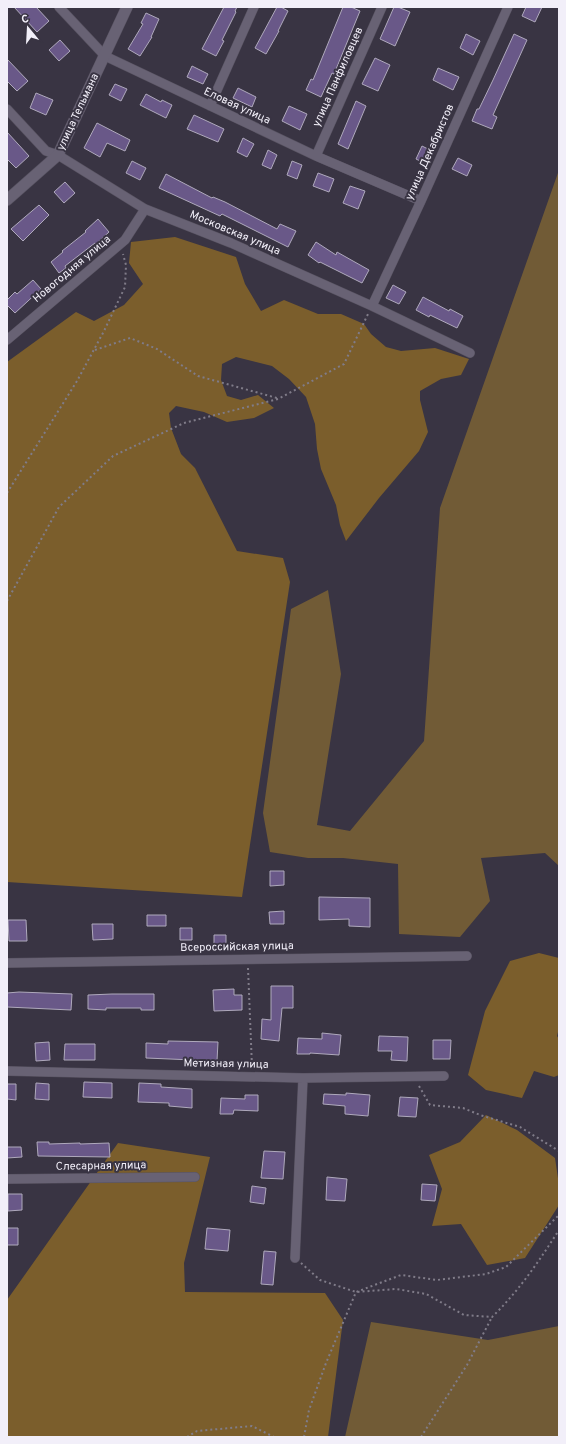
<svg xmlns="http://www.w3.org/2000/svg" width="566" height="1444" viewBox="0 0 566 1444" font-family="Overpass,sans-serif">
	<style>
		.green { fill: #715b36 }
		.forest { fill: #7b5e2c }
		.building { fill: #695888; stroke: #afa9bc }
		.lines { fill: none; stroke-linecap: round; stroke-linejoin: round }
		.minor-casing { stroke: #575260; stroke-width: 10 }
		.tertiary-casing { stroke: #575260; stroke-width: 12 }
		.path { stroke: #807c89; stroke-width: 2; stroke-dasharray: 2 3; stroke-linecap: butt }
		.minor { stroke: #686274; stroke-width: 9 }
		.tertiary { stroke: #686274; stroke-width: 11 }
		.labels { text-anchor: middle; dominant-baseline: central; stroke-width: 4; stroke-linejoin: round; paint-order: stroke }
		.street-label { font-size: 11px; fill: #f2eff9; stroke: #393443 }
	</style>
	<rect width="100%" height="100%" fill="#393443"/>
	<path class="green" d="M559,170V866L545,853L481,858L490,901L460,937L399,934L398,864L343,858H308L270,852L263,813L291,609L328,590L341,674L317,825L350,831L424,741L440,508Z
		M371,1322L488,1340L559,1326V1437H345Z"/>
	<path class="forest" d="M175,237L236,257L245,284L261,311L284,300L318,314H341L364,324L371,334L386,347L401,351L435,348L469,359L461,375L441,379L420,391V400L428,432L419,451L379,498L346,541L340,525L336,505L321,469L317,449L315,424L306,397L289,379L272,366L236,357L222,364L221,380L227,396L241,400L258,395L274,408L254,418L227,422L204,412L176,406L169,413L171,428L181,454L195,468L237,551L283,558L290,582L242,897L7,882V362L76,312L94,321L124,305L143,284L129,263L131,242Z
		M539,953L559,958V1028L557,1036L559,1039V1075L554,1077L534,1071L522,1098L486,1090L468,1075L485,1011L510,961Z
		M486,1115L517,1130L555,1158L559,1185V1205L525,1258L487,1265L461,1224L432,1226L442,1189L429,1155L460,1142Z
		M118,1143L210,1157L184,1263L185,1292L325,1293L343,1320L328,1437H7V1300Z"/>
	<path class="building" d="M14,7H36L49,21L37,32Z
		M224,7H237L235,11L236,12L222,40L224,41L216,56L202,49Z
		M277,7H281L288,11L278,31H279L266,54L255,48Z
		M343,7H351L360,11L334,74L332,73L321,97L306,90L311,79L313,80Z
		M394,7H398L410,12L395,46L380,39Z
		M526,7H542L535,22L522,16Z
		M146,13L159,19L151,37H152L140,56L128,49L143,24L141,23Z
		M466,34L480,41L473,55L460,48Z
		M514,34L527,40L493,115L497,117L492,129L472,121L477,109H479L493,80Z
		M60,40L70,51L59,61L49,50Z
		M375,58L390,65L378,91L362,84Z
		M7,59L28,81L17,91L7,81Z
		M192,66L208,74L203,84L187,77Z
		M438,68L459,77L453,90L433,80Z
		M115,84L127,89L121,101L109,95Z
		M238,88L256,97L252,107L233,98Z
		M36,93L53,100L46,115L30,108Z
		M146,94L161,102L162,100L172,105L166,118L140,105Z
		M356,101L366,106L348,149L338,144Z
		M289,106L307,114L300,130L282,121Z
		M194,115L224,129L218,142L187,129Z
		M97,123L130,140L125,151L107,143L100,157L84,148Z
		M7,132L29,156L16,168L7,159Z
		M243,138L254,144L247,157L237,152Z
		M422,146L432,151L426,164L416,159Z
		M268,150L277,155L271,169L262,165Z
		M458,158L472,165L467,176L452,169Z
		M132,161L146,168L140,180L126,173Z
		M292,161L302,165L297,179L287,175Z
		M318,173L334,179L329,192L313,186Z
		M166,174L212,198L213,197L225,202L277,229L280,224L296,231L288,247L222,214L220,216L159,188Z
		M65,182L75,193L64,203L54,192Z
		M350,186L365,191L358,209L343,203Z
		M39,205L49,215L23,241L11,229Z
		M98,219L109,232L96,244L95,243L65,266L66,268L59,273L51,262L63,252L62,251L86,232L85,231Z
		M316,242L336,255L337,252L369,270L362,283L320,262L319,263L308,255Z
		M33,280L41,289L15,313L7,305V300L15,292L17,294Z
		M393,285L406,292L399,304L386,298Z
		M423,297L449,311L450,309L463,316L457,328L430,315L429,317L416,310Z
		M270,871H284V885L270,886Z
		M319,897L370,898V927L349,926V919L319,920Z
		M284,911V924H270L269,912Z
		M147,915H166V926H147Z
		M8,920H26L27,941H9Z
		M92,924H113V939L93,940Z
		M180,928H192V940H180Z
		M214,935H226V946H214Z
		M271,986H293V1008H282L279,1041L261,1039L262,1019L271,1020Z
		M234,989V995H242V1010L214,1011L213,990Z
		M19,992L72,994L71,1010L7,1007V993Z
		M112,994H154V1010H141V1008H106V1010L88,1009V995Z
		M322,1033L341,1035L339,1055L310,1053V1054H297L298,1038L322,1039Z
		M379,1036L408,1037L407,1061L391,1060L392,1051H378Z
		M433,1040H451L450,1059H433Z
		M168,1041L218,1042L217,1061L146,1058V1043L168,1044Z
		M49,1042L50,1060L36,1061L35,1043Z
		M65,1044H95V1060H64Z
		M84,1082L112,1083V1098L83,1097Z
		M36,1083L49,1084V1100L35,1099Z
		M139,1083L161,1084V1087L192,1089V1108L169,1106V1103L138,1102Z
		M7,1084H16V1100L7,1099Z
		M346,1093L370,1095L368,1116L345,1114V1106L323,1104L324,1094L346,1095Z
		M245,1095H258V1111L234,1110L233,1114H220L221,1098L245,1099Z
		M400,1097L418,1098L416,1117L398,1116Z
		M37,1142H49V1144L80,1143V1144L109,1143L110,1157L38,1156Z
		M7,1147H21L22,1157L7,1158Z
		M264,1151L285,1152L283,1179L261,1178Z
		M327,1177L347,1179L345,1201L326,1200Z
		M422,1184L437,1185L435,1201L421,1200Z
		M252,1186L266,1188L264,1204L250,1202Z
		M8,1194H22V1210L8,1211Z
		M7,1228H18V1245H7Z
		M207,1228L230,1230L228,1251L205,1249Z
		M264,1251L276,1252L273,1285L261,1284Z"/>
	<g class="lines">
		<defs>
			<path id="minor" d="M59,7L105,56L316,156L421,201
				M210,106L254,7
				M7,109L46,151L58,155L145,209L231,243L372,306L470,353
				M316,156L382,7
				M372,306L421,201L508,7
				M7,340L125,240L145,209
				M7,963L467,956
				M7,1071L303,1078L444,1076
				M7,1179L195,1177
				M295,1258L303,1078"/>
			<path id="tertiary" d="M7,200L58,155L127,7"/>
		</defs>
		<use href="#minor" class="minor-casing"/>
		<use href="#tertiary" class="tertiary-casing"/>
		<path class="path" d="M95,350L130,338L157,349L198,376L277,398
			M7,493L77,381L104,331L125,287L126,265L123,254
			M7,601L59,507L113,456L184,423L278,399L344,364L368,314
			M248,968L252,1067
			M419,1086L430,1105L463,1108L480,1115L520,1127L559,1151
			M301,1263L320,1280L356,1292L396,1289L426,1294L464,1315L492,1317C519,1291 539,1261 559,1230
			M187,1437L197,1431L252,1426L274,1437
			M304,1437L309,1410L326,1363L356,1292L401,1275L437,1280L486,1274L506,1267L559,1215
			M421,1437L467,1365L492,1317"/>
		<use href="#minor" class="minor"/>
		<use href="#tertiary" class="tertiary"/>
	</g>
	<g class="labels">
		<g class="street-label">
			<text transform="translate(338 77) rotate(-66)">улица Панфиловцев</text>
			<text transform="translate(237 106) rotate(25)">Еловая улица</text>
			<text transform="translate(78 112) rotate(-65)">улица Тельмана</text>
			<text transform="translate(430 152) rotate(-66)">улица Декабристов</text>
			<text transform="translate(235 233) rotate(23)">Московская улица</text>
			<text transform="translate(72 269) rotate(-40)">Новогодняя улица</text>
			<text transform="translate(237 947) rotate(-1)">Всероссийская улица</text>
			<text transform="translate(226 1064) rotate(1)">Метизная улица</text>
			<text transform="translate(101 1166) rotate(-1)">Слесарная улица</text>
		</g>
	</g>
	<rect width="566" height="1444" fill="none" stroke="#f2eff9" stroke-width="16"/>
	<g transform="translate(28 28) rotate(342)" stroke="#393443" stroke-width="3" paint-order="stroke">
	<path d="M0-3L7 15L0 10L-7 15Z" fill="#f2eff9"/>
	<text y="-6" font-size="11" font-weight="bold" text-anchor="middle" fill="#f2eff9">С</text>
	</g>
</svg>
